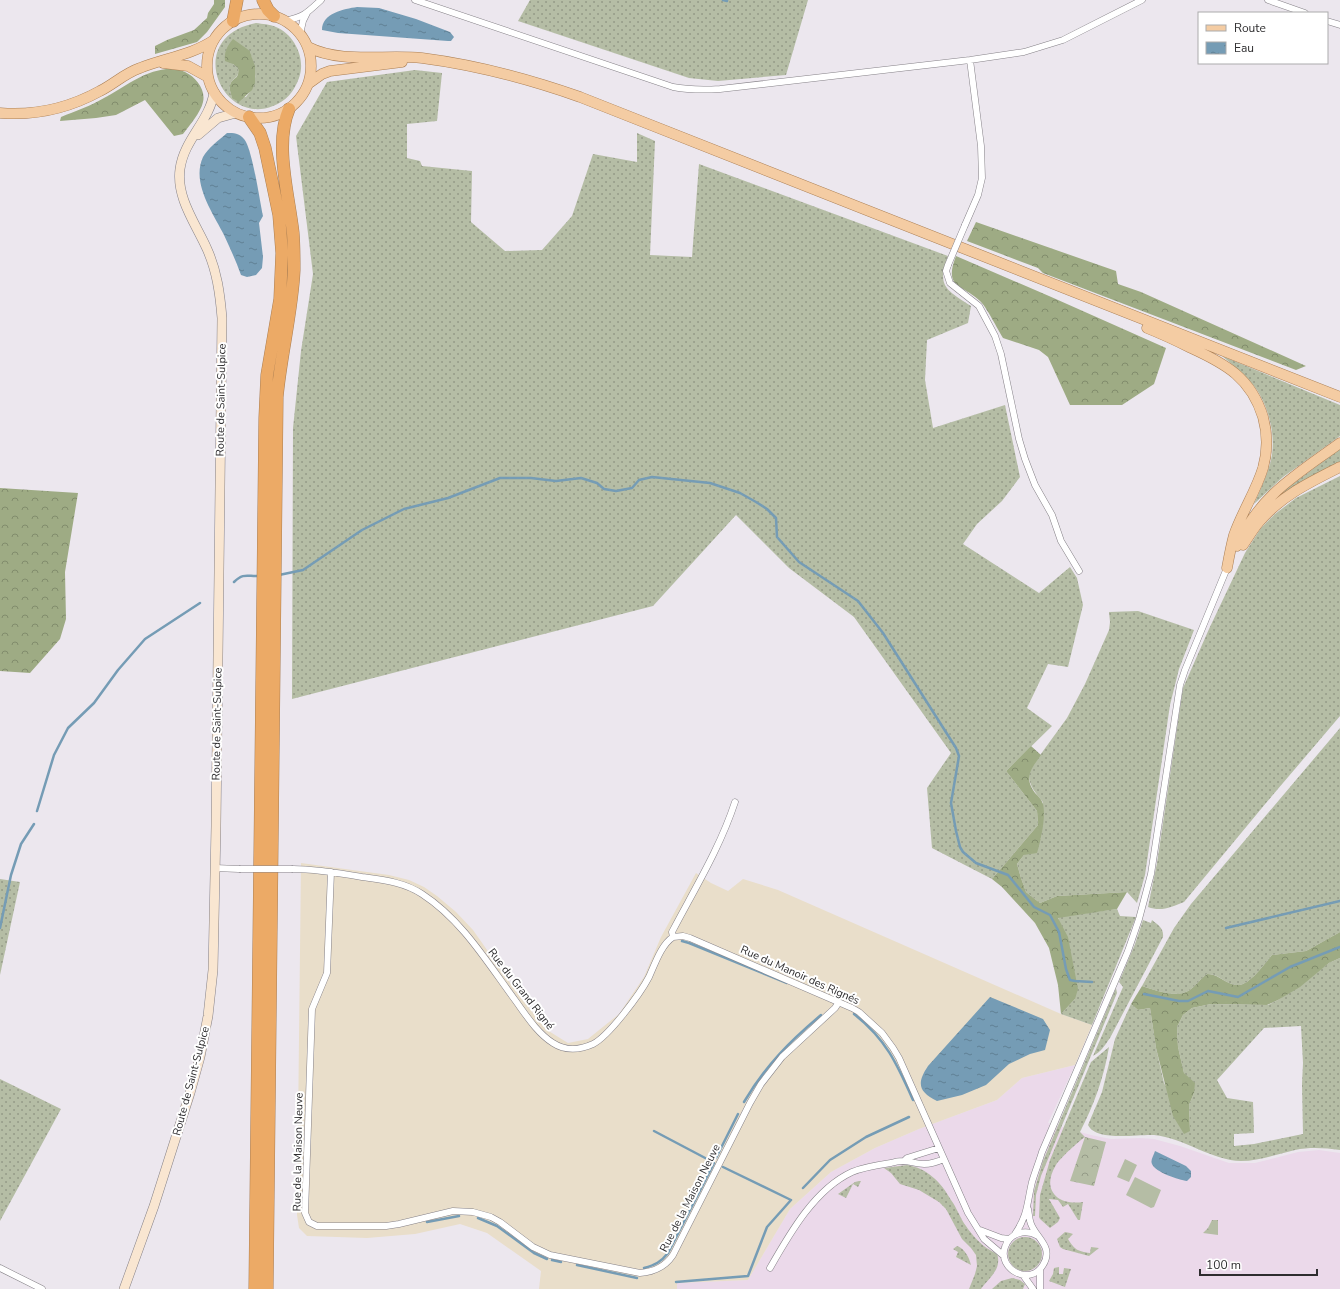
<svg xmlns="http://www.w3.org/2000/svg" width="1340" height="1289" viewBox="0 0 1340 1289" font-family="'Nunito Sans',sans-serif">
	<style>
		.commercial { fill: #ebd9ea }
		.industrial { fill: #e9deca }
		.grass { fill: url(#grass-dots); fill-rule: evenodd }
		.forest { fill: url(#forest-crowns) }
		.park { fill: url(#park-crowns) }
		.garden { fill: #b5bda5 }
		.water { fill: url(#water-ripples) }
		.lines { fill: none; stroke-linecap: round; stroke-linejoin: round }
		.stream { stroke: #759cb5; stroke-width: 2.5 }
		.street-casing { stroke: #858187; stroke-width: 7 }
		.secondary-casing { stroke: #858187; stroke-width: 10 }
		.primary-casing { stroke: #aa7e53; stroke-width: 11 }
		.highway-casing { stroke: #aa7e53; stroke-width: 13 }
		.street { stroke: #fff; stroke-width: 6 }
		.secondary { stroke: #f9e6d1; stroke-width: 9 }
		.primary { stroke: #f4cca3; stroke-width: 10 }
		.highway { stroke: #ecaa66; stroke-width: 12 }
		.street-bridge-casing { stroke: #858187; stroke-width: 7; stroke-linecap: butt }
		.street-bridge { stroke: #fff; stroke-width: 6 }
		.labels { text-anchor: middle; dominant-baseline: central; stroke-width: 4; stroke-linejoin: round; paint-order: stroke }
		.street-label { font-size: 11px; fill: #2e2d2f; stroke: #fff }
	</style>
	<defs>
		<pattern id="grass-dots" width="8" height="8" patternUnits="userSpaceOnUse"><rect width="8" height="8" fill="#b5bda5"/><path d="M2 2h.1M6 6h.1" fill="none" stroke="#949a87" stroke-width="1.8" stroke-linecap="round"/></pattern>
		<pattern id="forest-crowns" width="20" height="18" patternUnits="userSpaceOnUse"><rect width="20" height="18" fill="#9eab84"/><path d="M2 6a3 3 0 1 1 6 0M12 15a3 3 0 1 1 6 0" fill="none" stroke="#818c6c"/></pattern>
		<pattern id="park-crowns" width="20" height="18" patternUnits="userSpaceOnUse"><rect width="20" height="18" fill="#b5bda5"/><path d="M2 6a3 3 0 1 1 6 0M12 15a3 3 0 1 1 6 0" fill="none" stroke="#949a87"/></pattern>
		<pattern id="water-ripples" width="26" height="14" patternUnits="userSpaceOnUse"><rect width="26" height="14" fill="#759cb5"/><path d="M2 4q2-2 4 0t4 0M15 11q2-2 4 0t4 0" fill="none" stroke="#608094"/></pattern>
	</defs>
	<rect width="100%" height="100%" fill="#ece7ee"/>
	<path class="commercial" d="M1075,1065L1048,1123L1091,1135L1111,1139L1140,1138L1154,1139L1180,1146L1229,1163H1255L1298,1152L1319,1150L1340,1153V1289H677L676,1283L748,1280L790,1209L831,1172L875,1148L919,1129L997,1100L1022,1078Z"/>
	<path class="industrial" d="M301,863L389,875L409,880L424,887L437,896L456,912L473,930L520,997L547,1030L568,1043L588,1039L619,1014L644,977L661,937L696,873L711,883L728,891L743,879L778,890L1061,1014L1092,1025L1075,1065L1022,1078L997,1100L919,1129L875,1148L831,1172L790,1209L748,1280L677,1283V1289H539L541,1271L487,1233L460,1224L415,1234L367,1238L307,1236L299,1228L297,1215Z"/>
	<path class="grass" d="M530,0H808L786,75L718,81L689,78L518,21Z
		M256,23C263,24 269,24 276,27C295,35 306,59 299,78C294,92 286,101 273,106C221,127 183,37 256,23ZM250,51C254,71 261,79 246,97L232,98C231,94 229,89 230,85C232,77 240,79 238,68L233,64Z
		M415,70L442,73L437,121L407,124V158L420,161L422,166L472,171L471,222L505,251L542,250L572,216L593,154L637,162V133L655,141L650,255L692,257L699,164L948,256C936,287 947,290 971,306L968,323L927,340L925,380L933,428L1005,405L1020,477L1002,501L977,524L963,544L1039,593L1070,567L1077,578L1083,605L1068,667L1048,664L1027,708L1052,726L1006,771L1037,811L1038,825L992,879L932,848L927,788L951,753L854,617L789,568L736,515L653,606L292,699L293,428L301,351L313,274L296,136L327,82Z
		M1222,356L1340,405V436L1283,477L1254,504C1260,491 1266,477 1270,464C1277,440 1270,410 1257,390C1248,377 1234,366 1222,356Z
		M1340,449V463L1269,506L1278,495Z
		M1340,476V716L1266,803L1184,902C1172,907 1161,912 1148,907L1157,863L1183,688L1209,629L1245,553L1261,528L1275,514L1296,498Z
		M1138,611L1194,630L1179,669L1170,705L1145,875L1137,903L1127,892L1057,896L1040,903L1026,892L1021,878L1017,864L1024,855L1041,838L1043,802C1035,792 1026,783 1030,769L1067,718L1085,684L1109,630L1110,622L1109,612Z
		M1340,728V932L1306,951L1272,955C1264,964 1249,987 1236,985C1234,985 1230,983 1227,982C1219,978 1217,974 1207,974C1201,978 1194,988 1188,991C1175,998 1155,990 1142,986L1174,928L1191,904Z
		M0,879L20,882L0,975Z
		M1117,909L1120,916L1136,917L1092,1025L1061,1014L1075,999L1058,917Z
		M1143,920L1151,923L1152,920C1158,925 1164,928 1163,937L1110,1038C1105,1045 1101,1052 1093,1056L1123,987L1119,982L1135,944Z
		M1340,958V1150C1325,1148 1310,1147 1295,1150C1277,1154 1259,1161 1241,1161C1213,1161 1184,1138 1154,1135C1138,1134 1096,1142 1088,1125L1102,1092L1115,1039L1131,1004L1138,1010L1150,1008L1156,1048L1164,1083L1190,1131L1189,1105L1194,1093L1184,1073L1178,1047L1177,1027L1183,1015L1192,1008L1211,1004L1268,1005L1278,1000L1329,963ZM1301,1026L1303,1063L1302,1084L1303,1134L1254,1144L1234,1146V1134L1254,1133L1253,1102L1227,1098L1217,1080L1264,1028Z
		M1116,988L1117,993L1041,1176L1036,1195L1035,1216H1033L1034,1191L1043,1161Z
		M1109,1047C1104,1077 1094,1105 1080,1132L1085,1137C1078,1142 1060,1158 1056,1165C1041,1189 1057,1206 1083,1202L1080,1220H1078L1068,1204L1063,1207L1058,1200L1049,1199L1060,1218L1058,1222L1050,1228L1040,1219L1039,1217L1040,1195L1050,1160L1091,1062Z
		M0,1079L61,1109L0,1221Z
		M907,1165C927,1168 941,1182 951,1200C957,1208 960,1218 966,1226C972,1235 981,1245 990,1250C994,1253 998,1253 998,1258C1000,1271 987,1280 981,1289H969L975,1274L977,1266L976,1255L971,1248L962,1239L946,1209L939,1202L919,1190L900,1184L891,1173L884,1168Z
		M859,1181H861L858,1187L853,1184L846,1198L838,1194L855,1182Z
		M1065,1232L1070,1233L1073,1234L1068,1239C1075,1250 1077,1251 1090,1253L1091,1247L1099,1248L1089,1256L1063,1249L1060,1247L1057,1239Z
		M1008 1254a17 17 0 1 1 34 0a17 17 0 1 1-34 0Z
		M957,1246C965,1249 969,1257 971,1265L956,1257L958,1252L953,1249Z
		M1059,1267V1274H1063L1064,1268L1071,1269L1065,1287L1049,1281L1053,1274L1054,1268Z
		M1012,1278L1020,1280L1025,1284L1023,1289H992L1001,1281Z"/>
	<path class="forest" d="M214,0H225V7L207,32L197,42L155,54V46L167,40L194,30L207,18L208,13L214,4Z
		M233,39L250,51L252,58L255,66V83L252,90L239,102L232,98C231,94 229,89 230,85C232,77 240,80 238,68L233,64L225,61C224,52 227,46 233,39Z
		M166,69C172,69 179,69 185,72C196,77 206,90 203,102C201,112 189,126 183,134L174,136L145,100L116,115L96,118L60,121L61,117C75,111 91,106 104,98C125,87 142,72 166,69Z
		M976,222L1116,271L1118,284L1141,292L1306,366L1296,370L1043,273L1038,268L967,241Z
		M956,256L1049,296L1166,348L1154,384L1122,405H1070L1048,357L1039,350L1003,338C998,330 986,306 980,301C963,284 943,289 956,256Z
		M0,488L78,493L65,572L66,619L60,639L30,673L0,671Z
		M1031,746L1041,755C1031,769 1023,778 1036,794C1038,796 1042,800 1043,804C1046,817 1041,840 1037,853L1024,855L1017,864L1021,878L1026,892L1040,903L1057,896L1127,892L1117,909L1058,918L1068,937L1078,989L1075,999L1061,1014L1058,985L1049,948L1035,923L1002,887L992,879L1038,825L1037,811L1006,771Z
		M1340,932V958L1329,963L1300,987L1278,1000L1267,1005L1211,1004L1192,1008L1183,1015L1177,1027L1178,1047L1184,1073L1195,1083L1194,1093L1189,1105L1190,1131L1184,1134L1173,1116L1156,1048L1150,1008L1138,1010L1131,1004L1142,986C1155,990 1175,998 1188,991C1194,988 1201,978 1207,974C1216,974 1219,978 1227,982C1230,983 1234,985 1236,985C1249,987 1264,964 1272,955L1306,951Z"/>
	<path class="park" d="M1085,1137L1106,1142L1094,1186L1070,1181Z
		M1212,1220H1218V1235L1203,1233L1208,1228Z"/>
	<path class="garden" d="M1125,1159L1137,1165L1129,1182L1117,1177Z
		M1135,1177L1161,1190L1154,1207L1151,1208L1126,1195Z"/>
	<path class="water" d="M357,7L379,8L416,19L450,32L454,37L451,41H448L338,33L322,30C322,13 344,9 357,7Z
		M227,133C234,133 239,133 244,139C252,147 260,202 263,216L259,223L263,257L262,268L256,275L247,277L241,275C236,261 230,248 224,235C213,213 191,183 203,157C208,148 219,140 227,133Z
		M990,997L1043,1019L1050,1030L1045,1050L1030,1054L1009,1064L986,1085L962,1095L937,1101C919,1092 916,1084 928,1066Z
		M1155,1151L1186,1166L1191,1171V1177L1187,1181C1179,1180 1155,1172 1152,1164C1150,1160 1154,1155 1155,1151Z"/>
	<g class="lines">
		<path class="stream" d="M723,0L727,1V0
			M279,575L303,570L362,530L404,509L448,498L500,478H531L556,481L581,478L597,483L604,489L616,491L632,488L639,480L652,477L710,483L740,493L756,502L767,509L776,518L777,537L799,562L858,601L883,633L956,748L959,756L951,803L956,831L960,847L963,852L976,863L1008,875L1034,907L1050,915L1059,932L1066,969L1070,980L1075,981L1092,982
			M234,582C244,572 248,577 260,576
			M37,811L54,755L68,728L94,703L118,670L145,639L200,603
			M0,928L11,875L21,844L34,824
			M1226,928L1340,901
			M682,941L689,943L787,983
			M1144,994L1179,1001H1188L1208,991L1238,997L1290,967L1340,947
			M854,1014C886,1039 897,1064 913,1100
			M744,1102C766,1065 789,1042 821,1015
			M654,1131L709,1160
			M716,1158L738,1114
			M803,1188L830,1160L866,1137L909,1117
			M478,1218L497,1226L534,1253L547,1259
			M427,1222L459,1216
			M552,1260L561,1262
			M577,1265L637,1278
			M644,1268C655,1265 661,1262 668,1253L714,1163
			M676,1282L748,1276L767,1227L791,1200L723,1167"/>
		<defs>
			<path id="street" d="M415,0L673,87C689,90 704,90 720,89L970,60L1024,52L1063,40L1142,0
				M1268,0L1305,13
				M284,21C304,17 307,13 321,0
				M1327,21L1340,25
				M300,34L303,21L307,13
				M965,225L978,195L982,178L981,146L970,60
				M948,265L946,271L950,283L979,306L995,336L1001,354L1019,439L1025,459L1035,485L1052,515L1061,541L1079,571
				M215,868L239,869
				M293,869C316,869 339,873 362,877C383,880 404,882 422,894C462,920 487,962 515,1000C526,1015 537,1033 553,1043C565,1051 580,1050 593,1044C609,1036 640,994 649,977C655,964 661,945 673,937
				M331,872L327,973L312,1009L305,1213L309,1222L317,1226H386L399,1224L453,1211L473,1212L491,1217L500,1222L533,1247L550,1255L640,1273C654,1272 665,1267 673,1255L750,1103L761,1084L782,1057L835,1008L839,1002
				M673,937L683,936L690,938L852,1008L859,1012L882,1033L893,1048L899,1058L968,1213L984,1239L1004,1256
				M673,937L672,932C694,890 720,848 735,802
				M904,1161L907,1158L939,1148
				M1028,1209C1029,1214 1029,1219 1031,1224C1037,1239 1054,1247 1043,1265C1030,1287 997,1269 1005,1247C1010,1232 1026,1229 1038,1236
				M980,1230L1001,1238L1009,1239
				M1015,1234C1028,1215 1027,1203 1032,1182C1035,1172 1039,1162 1042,1152L1128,951L1139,919L1151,874L1180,685L1185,670L1227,568
				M0,1268L42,1289
				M770,1268C790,1233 815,1189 852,1172C864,1167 878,1165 891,1163C894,1162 899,1161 903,1161C909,1161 917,1164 924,1164C931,1164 937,1162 944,1159
				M1040,1269V1289
				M1023,1275L1033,1289"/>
			<path id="secondary" d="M198,135L218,118L236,113
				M124,1289L154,1206L190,1093L200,1057L208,1016L213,970L216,826L222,318C220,294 217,271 207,249C196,224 176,198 180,169C184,139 210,121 214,92"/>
			<path id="primary" d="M207 66a52 52 0 1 1 104 0a52 52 0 1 1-104 0Z
				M308,47C341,64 385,54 422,58C476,65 529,79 580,97L1340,397
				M163,63L188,66L208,77
				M308,84L322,74L330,71L402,62
				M0,113C36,116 69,108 100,91C114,84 125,73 140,68C165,58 192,55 214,40
				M1147,328C1162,334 1177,341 1191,348C1226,364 1251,378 1263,417C1268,435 1268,450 1263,468C1256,491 1242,512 1234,535C1231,546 1229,557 1227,568
				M1243,545C1248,538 1253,529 1259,522C1281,496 1310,482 1340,467
				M1237,546C1260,495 1296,475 1340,443"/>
			<path id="highway" d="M263,0L268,10L274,16
				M233,21L237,0
				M249,117L260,133L265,148L279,215L282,253L280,299L267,375L265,418L255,1289
				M267,1289L277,397C281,354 292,312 294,270C294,258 294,245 293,233C289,196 274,144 289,109"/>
		</defs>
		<use href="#street" class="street-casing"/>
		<use href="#secondary" class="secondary-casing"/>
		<use href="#primary" class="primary-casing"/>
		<use href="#highway" class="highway-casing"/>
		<use href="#street" class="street"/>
		<use href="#secondary" class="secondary"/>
		<use href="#primary" class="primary"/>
		<use href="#highway" class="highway"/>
		<defs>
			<path id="street-bridge" d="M948,265L965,225
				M239,869H293"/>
		</defs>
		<use href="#street-bridge" class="street-bridge-casing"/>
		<use href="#street-bridge" class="street-bridge"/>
	</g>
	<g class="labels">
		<g class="street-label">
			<text transform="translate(221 400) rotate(-89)">Route de Saint-Sulpice</text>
			<text transform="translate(217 724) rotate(-89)">Route de Saint-Sulpice</text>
			<text transform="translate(800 975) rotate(24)">Rue du Manoir des Rignés</text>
			<text transform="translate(521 989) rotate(52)">Rue du Grand Rigné</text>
			<text transform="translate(191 1081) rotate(-75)">Route de Saint-Sulpice</text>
			<text transform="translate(298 1152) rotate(-89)">Rue de la Maison Neuve</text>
			<text transform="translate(690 1198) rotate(-63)">Rue de la Maison Neuve</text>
		</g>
	</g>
	<rect x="1198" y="12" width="130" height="52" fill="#ffffff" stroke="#ababac"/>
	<rect x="1206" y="25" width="20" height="6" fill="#f4cca3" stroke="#ababac"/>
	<text x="1234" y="32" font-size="12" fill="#2e2d2f">Route</text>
	<rect x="1206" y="42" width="20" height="12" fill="url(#water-ripples)" stroke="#ababac"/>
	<text x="1234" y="52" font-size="12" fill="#2e2d2f">Eau</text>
	<path d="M1200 1269v6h117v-6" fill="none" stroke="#2e2d2f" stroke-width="2"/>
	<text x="1206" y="1269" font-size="12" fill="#2e2d2f" stroke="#ffffff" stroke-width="3" paint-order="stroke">100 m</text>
</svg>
